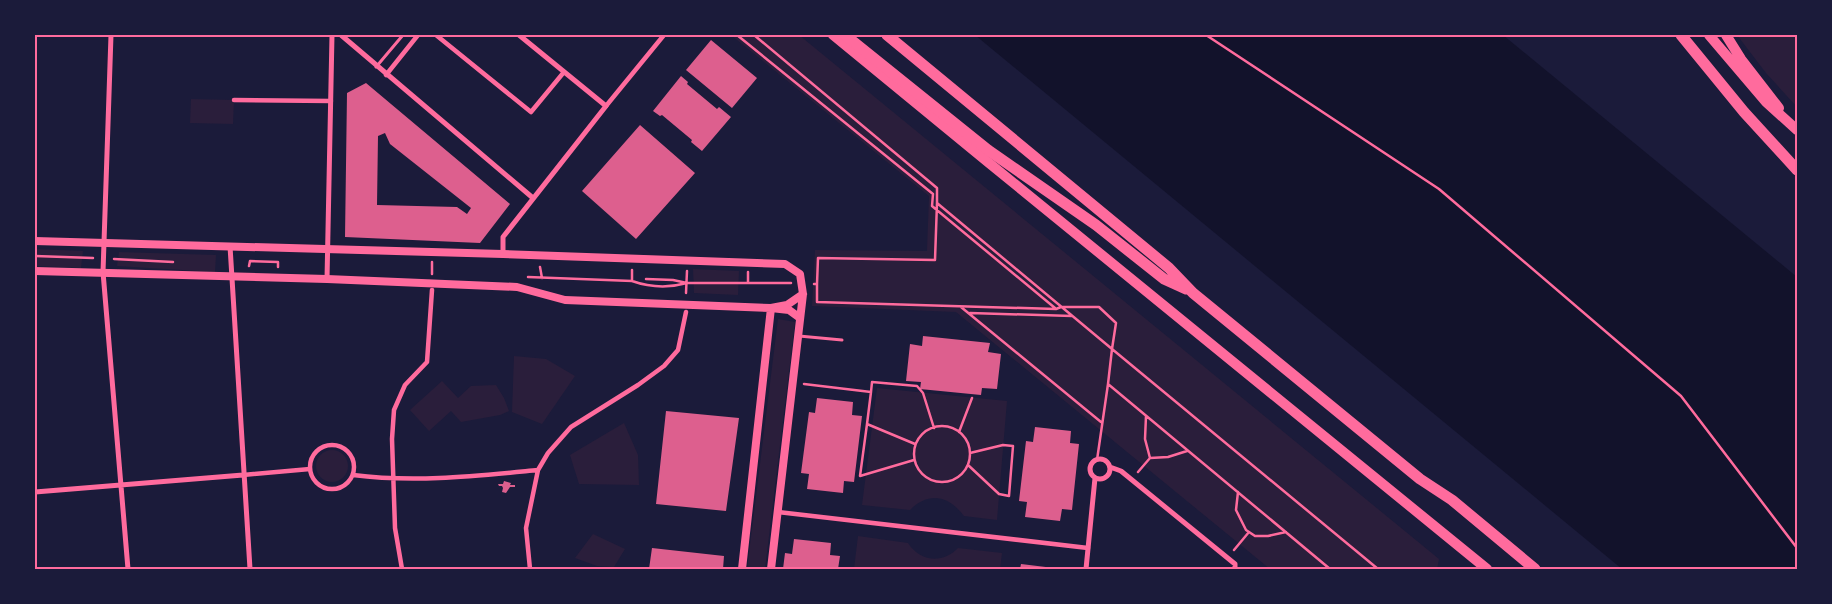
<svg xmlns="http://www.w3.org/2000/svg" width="1832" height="604" viewBox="0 0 1832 604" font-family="'Libre Baskerville',serif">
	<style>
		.green { fill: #2a1e3b }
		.water { fill: #12122b }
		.building { fill: #dd5f8e; fill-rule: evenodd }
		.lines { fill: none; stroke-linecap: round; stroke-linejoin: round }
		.path { stroke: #ff6b9d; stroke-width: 2.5 }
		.service { stroke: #ff6b9d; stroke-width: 3 }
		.pedestrian { stroke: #ff6b9d; stroke-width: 4.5 }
		.minor { stroke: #ff6b9d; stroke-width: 5 }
		.tertiary { stroke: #ff6b9d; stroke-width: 8 }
		.trunk { stroke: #ff6b9d; stroke-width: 10 }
		.motorway { stroke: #ff6b9d; stroke-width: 11 }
		.neatline { fill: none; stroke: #ff6b9d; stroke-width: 2 }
	</style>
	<rect width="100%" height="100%" fill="#1b1b3a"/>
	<path class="green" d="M731,35H799L1439,559L1437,569H1270L956,312L812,306L815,250L927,251L929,196Z
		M1737,35H1797V107L1766,73Z
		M191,99L234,100L233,124L190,123Z
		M35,249L83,251L81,268L35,266Z
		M119,252L216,255L215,272L117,266Z
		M693,269L739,271L738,295L694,293Z
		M778,319L795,322L765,569H747Z
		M514,356L546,359L575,376L542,424L512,412Z
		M442,381L458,398L471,386L496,385L504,398L509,411L500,415L461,422L451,411L429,431L410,410Z
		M877,388L1007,401L997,520L964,516C949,496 929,491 910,510L862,505Z
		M624,423L638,455L639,485L579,484L570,455Z
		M316 466a16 16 0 1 1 32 0a16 16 0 1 1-32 0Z
		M593,534L625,549L614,567L597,566L575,558Z
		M858,536L908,543C920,562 943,564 958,548L1002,553L1000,569H854Z"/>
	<path class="water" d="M975,35H1503L1797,277V569H1622Z"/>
	<path class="building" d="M711,40L757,78L732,108L686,70Z
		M681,76L688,82L687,84L717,109L719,107L731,117L702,151L691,142L692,140L662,115L660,116L653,111Z
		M366,83L510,204L480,243L345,237L347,93ZM385,133L390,144L471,208L467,214L457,207L377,205L378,136Z
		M640,125L695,173L636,239L582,191Z
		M923,336L990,343L988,352L1001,354L997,389L982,388L981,395L920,389L921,382L906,381L910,344L922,346Z
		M817,398L853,402L852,415L862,416L854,482L844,481L843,493L807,489L809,474L801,473L809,412L815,413Z
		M666,411L739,418L726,511L656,504Z
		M1035,427L1071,431L1070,443L1079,444L1072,510L1062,509L1060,521L1025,517L1027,502L1019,501L1026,441L1033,442Z
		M504,481L511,483L510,485H515V487H510L506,493L502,492L503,488L502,486H499L498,484H503Z
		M794,539L831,543L830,555L840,556L838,569H783L785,553L792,554Z
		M652,548L724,556L723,569H649Z
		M1021,564L1054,568V569H1020Z"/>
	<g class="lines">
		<path class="path" d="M737,35L933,194L932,206L1055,308
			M754,35L937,188V203L1112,349
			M1206,35L1439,189L1681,396L1797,548
			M35,256L93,258
			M114,259L173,262
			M249,266L250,261L278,262V267
			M540,267L542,278
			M748,272V283
			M432,274V262
			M528,277L632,281C649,287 669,288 687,283
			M646,279L673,280L687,283H791
			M632,281V270
			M814,284H817V302L1056,309L1061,307H1099L1116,323L1112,349
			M817,284L818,258L935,260L937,203
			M686,293L687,271
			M961,307L1101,422
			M970,313L1072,316
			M804,384L871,392L872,382L917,386L923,393L934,428
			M1108,384L1112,349L1378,569
			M871,392L867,424L915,444
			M1146,416L1145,439L1150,458L1168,457L1187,451
			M867,424L860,476L914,460
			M914 454a28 28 0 1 1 56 0a28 28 0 1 1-56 0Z
			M959,432L972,398
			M1097,460L1108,384L1330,569
			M968,465L999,494L1009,496L1013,446L1003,445L970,453
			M1138,472L1150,458
			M1238,492L1236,510L1246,530L1255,536H1268L1286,532
			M1234,550L1249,532"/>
		<path class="service" d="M376,67L403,35
			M799,336L842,340"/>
		<path class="pedestrian" d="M436,35L531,112L564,72
			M386,75L418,35
			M234,100L331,101
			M606,106L664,35
			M310 467a22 22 0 1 1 44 0a22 22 0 1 1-44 0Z
			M243,475L310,469
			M353,475C415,483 476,476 538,470
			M778,512L1088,548
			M402,569L395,528L392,439L394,410L405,385L427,362L432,290
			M530,569L526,528L538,470L548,453L571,427L638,385L664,366L678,350L686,312"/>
		<path class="minor" d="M111,35L103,272L128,569
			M341,35L533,198
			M230,246L250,569
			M503,254V237L606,106L519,35
			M327,279L332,35
			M1090 469a10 10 0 1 1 20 0a10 10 0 1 1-20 0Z
			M1110,467L1121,471L1235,564V569
			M35,492L243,475
			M1086,569L1095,478"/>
		<path class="tertiary" d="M35,241L503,254L785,264L800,274L803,294L771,569
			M35,271L327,279L517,287L565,300L771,308L787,305L803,294
			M742,569L771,308L789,310L800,318"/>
		<path class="trunk" d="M833,35C1050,214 1269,390 1487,569
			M1709,35L1766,102L1797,130
			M1726,35L1741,59L1779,108"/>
		<path class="motorway" d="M845,35L988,150L1096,225L1164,279L1186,289
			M887,35L1169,268L1193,293L1420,479L1452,500L1535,569
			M1681,35L1744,112L1797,170"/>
	</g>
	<rect width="1832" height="604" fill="none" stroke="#1b1b3a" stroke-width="72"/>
	<rect x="36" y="36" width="1760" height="532" class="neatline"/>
</svg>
